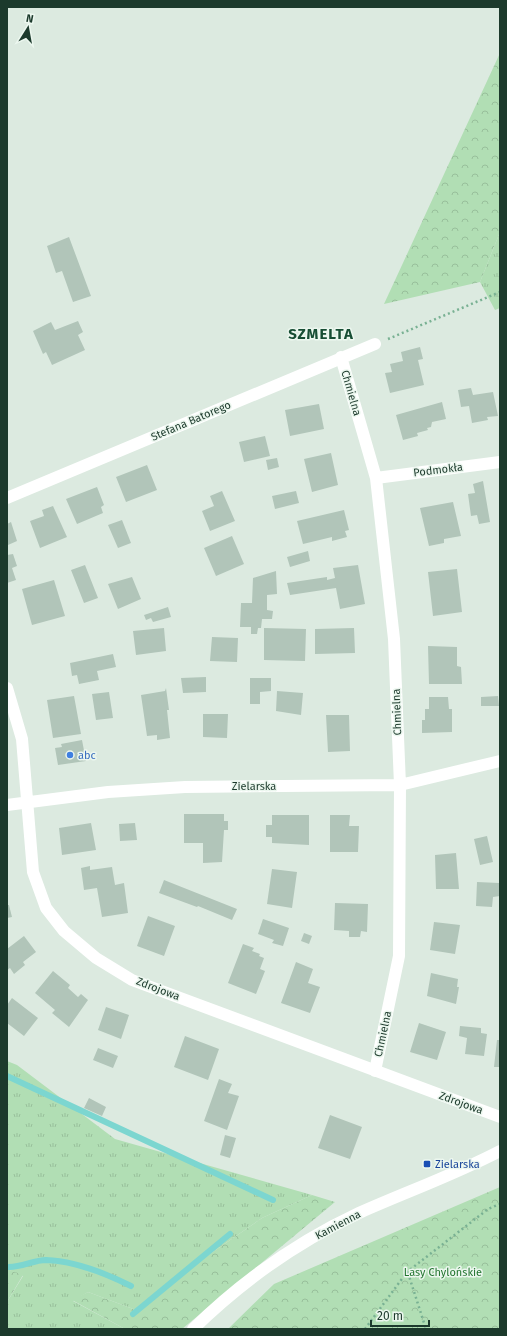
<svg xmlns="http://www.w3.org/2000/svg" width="507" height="1336" viewBox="0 0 507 1336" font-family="'Fira Sans',sans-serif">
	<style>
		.grass { fill: url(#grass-tufts) }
		.forest { fill: url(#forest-crowns) }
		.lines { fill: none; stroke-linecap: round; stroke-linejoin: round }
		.stream { stroke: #7cd6d0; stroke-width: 6 }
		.building { fill: #b1c5b9 }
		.path { stroke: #79b193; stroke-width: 2.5; stroke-dasharray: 2 3; stroke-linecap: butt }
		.minor { stroke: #fff; stroke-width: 12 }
		.tertiary { stroke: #fff; stroke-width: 12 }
		.shop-dot { fill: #3f7fe0; stroke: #ecf7ef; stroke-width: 1.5 }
		.transit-dot { fill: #1a4fb4; stroke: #ecf7ef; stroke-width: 1.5 }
		.labels { text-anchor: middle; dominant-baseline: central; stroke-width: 3; stroke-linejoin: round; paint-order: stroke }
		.street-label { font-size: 11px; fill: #1c3a2c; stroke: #ecf7ef }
		.shop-label { font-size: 11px; fill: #366cbe; stroke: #ecf7ef; text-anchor: start }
		.transit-label { font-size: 11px; fill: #164399; stroke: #ecf7ef; text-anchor: start }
		.park-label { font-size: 11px; fill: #237530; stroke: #ecf7ef }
		.district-label { font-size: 15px; font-weight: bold; letter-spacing: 1px; fill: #174e34; stroke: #ecf7ef }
	</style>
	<defs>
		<pattern id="grass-tufts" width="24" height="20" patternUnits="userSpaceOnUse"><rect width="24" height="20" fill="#b1deb4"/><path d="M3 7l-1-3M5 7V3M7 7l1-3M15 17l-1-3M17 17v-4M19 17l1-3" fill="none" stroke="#98bf9b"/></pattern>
		<pattern id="forest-crowns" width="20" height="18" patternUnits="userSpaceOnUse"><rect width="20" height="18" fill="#b1deb4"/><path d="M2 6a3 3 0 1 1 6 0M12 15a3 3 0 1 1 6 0" fill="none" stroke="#98bf9b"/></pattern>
	</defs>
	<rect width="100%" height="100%" fill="#dceae0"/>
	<path class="grass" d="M500,232V308L495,310L480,282Z
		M7,1061L17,1065L115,1139L312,1195L262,1218L188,1269L136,1310L88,1292L73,1301L125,1329H7V1302L23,1276L7,1269Z"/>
	<path class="forest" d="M500,53V232L480,282L384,304Z
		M500,1187V1329H228L274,1284Z
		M312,1195L335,1202L182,1329H125L72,1300L88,1292L136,1310L188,1269L262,1218Z
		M7,1269L23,1275L7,1302Z"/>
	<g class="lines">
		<path class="stream" d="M7,1076L273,1200
			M7,1267C21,1268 33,1260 46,1260C76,1261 105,1273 131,1286
			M133,1314L230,1234"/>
	</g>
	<path class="building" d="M69,237L91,296L73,302L62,271L56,273L47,246Z
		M78,321L83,332L78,335L85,350L52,365L46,352L43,354L33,331L51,322L55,330Z
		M420,347L423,359L418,360L424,385L390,393L385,373L392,372L390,364L403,361L401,352Z
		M471,388L473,395L493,392L498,416L487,417L488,420L472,423L469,406L461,407L458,390Z
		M442,402L446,419L432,422L431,427L427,428L428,430L417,433L418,436L403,440L396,415Z
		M319,404L324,429L290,436L285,410Z
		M265,436L270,456L244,462L239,442Z
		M331,453L338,485L312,492L304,459Z
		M277,458L279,467L268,470L266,460Z
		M147,465L157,490L126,502L116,477Z
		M483,481L490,522L479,524L477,515L471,516L468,494L475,493L473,484Z
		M97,487L104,505L101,507L103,513L77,524L66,499Z
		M222,491L235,521L210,531L202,511L214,506L210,496Z
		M296,491L299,503L275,509L272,496Z
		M453,502L461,536L444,539V543L429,546L420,508Z
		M53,506L67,537L40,548L30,521L44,516L42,510Z
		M344,510L349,530L345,531L347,537L332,541V537L303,544L297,521Z
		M122,520L131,543L118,548L108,525Z
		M11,522L17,541L8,545L7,524Z
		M232,536L244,564L216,576L204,548Z
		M308,551L310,561L290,567L287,557Z
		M13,554L17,566L12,568L16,580L7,583V555Z
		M85,565L98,598L84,603L71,570Z
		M358,565L365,604L340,609L336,588L290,595L287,583L327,577V580L335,578L333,568Z
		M457,569L462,612L433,616L428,572Z
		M276,571L277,594L267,595V610L273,611L272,619H262L261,628H258L257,634H251V627H240L241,603H252L253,578Z
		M132,577L141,599L118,609L108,584Z
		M54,580L65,616L32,625L22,589Z
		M168,607L171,617L153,622L151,618L146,620L144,615Z
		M164,628L166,651L136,655L133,631Z
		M264,628L306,629L305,661L264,660Z
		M354,628L355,653L315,654V629Z
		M212,637L238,638L237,662L210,661Z
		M428,646L457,647V666L461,667L462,684H429Z
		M113,654L116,667L97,671L99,680L79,684L77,675L72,676L70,663Z
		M206,677V692L183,693L181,678Z
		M250,678H271V691L260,692V704H250Z
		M166,688L169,710H167L170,738L157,740V735L147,736L141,695L165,691Z
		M277,691L303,693L301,715L276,711Z
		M109,692L113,718L96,720L92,694Z
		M74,696L81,734L53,738L47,700Z
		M498,696L499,706H481V697Z
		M429,697H448L449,709H452V732L422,733V720H425V709H429Z
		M203,714H228L227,738L203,737Z
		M326,715H349L350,751L328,752Z
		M82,740L86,761L58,765L55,748L62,747L61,744Z
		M184,814H224V821H228V830H224L222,862L203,863V843H184Z
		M272,815H309V845L272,843V837H266V825H272Z
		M330,815H350L349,826H359L358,852H330Z
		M91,823L96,850L62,855L59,828Z
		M135,823L137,840L120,841L119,824Z
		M487,836L493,862L480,865L474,839Z
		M456,853L459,889H436L435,855Z
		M90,866V870L112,867L115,885L124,883L128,913L102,917L97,888L84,890L81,868Z
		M272,869L297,872L292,908L267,904Z
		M164,880L237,909L232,920L198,906L197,907L159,893Z
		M477,882L499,883L500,896L493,897L492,907L476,906Z
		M335,903L368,904L367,932L361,931L360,937H349V931L334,930Z
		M7,905H9L12,917L7,918Z
		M148,916L175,926L164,956L137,946Z
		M263,919L289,928L283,946L272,943L274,940L258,934Z
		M434,922L460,925L455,954L430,950Z
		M304,933L312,936L309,944L301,941Z
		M24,936L36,952L23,962L25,965L14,974L10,968L7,970V949Z
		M243,944L254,948L252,951L260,954L259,956L264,958L260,969L265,971L256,994L228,983Z
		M296,962L313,969L308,983L320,987L310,1013L281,1003Z
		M53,971L70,985L68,988L78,997L81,994L88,1000L69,1027L52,1013L55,1010L35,993Z
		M431,973L458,979L457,987H459L456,1004L427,996Z
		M12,998L38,1018L24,1036L7,1023V1005Z
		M106,1007L129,1015L121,1039L98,1030Z
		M419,1023L446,1032L437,1060L410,1052Z
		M460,1026L481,1028V1033L487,1034L484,1056L465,1054L467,1038L459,1036Z
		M185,1036L219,1049L208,1080L174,1067Z
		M497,1040H500V1067H494Z
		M98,1048L118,1056L113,1068L93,1060Z
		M219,1079L232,1084L228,1093L239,1096L227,1130L204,1121Z
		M89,1098L106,1107L102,1116L84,1108Z
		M330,1115L362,1127L350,1159L318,1148Z
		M225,1135L236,1138L230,1158L220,1155Z"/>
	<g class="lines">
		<path class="path" d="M388,339L500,292
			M408,1273L426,1329
			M365,1329L407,1272L488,1209L500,1204"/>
		<path class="minor" d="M341,357L376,478L394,639L400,785L399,956L375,1071
			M376,478L500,462
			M7,498L375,344
			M7,688L22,739L33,872L46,908L64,931L96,958L132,980L500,1117
			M7,805L108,792L185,787L400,785L500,761"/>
		<path class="tertiary" d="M193,1329C241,1282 297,1242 359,1213C406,1192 454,1175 500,1151"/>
	</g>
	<circle class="shop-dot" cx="70" cy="755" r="4"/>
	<rect class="transit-dot" x="423" y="1160" width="8" height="8" rx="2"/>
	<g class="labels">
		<g class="street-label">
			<text transform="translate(351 393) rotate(74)">Chmielna</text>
			<text transform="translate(191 421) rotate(-23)">Stefana Batorego</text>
			<text transform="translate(438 470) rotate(-7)">Podmokła</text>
			<text transform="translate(397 712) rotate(-92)">Chmielna</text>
			<text x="254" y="786">Zielarska</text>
			<text transform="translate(158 989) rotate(21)">Zdrojowa</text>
			<text transform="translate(383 1034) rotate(-78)">Chmielna</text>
			<text transform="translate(461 1103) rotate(20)">Zdrojowa</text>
			<text transform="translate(338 1225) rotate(-28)">Kamienna</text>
		</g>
		<g class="shop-label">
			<text x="78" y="755">abc</text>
		</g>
		<g class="transit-label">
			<text x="435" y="1164">Zielarska</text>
		</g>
		<g class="park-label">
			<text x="443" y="1272">Lasy Chylońskie</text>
		</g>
		<g class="district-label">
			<text x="321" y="334">SZMELTA</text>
		</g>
	</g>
	<rect width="507" height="1336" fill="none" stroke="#1c3a2c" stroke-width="16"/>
	<g transform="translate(28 28) rotate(11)" stroke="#ecf7ef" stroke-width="3" paint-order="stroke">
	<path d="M0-3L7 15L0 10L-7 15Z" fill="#1c3a2c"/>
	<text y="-6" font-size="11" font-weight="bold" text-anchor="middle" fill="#1c3a2c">N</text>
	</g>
	<path d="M371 1320v6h58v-6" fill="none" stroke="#1c3a2c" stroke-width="2"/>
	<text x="377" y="1320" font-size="12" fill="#1c3a2c" stroke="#ecf7ef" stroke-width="3" paint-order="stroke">20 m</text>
</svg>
